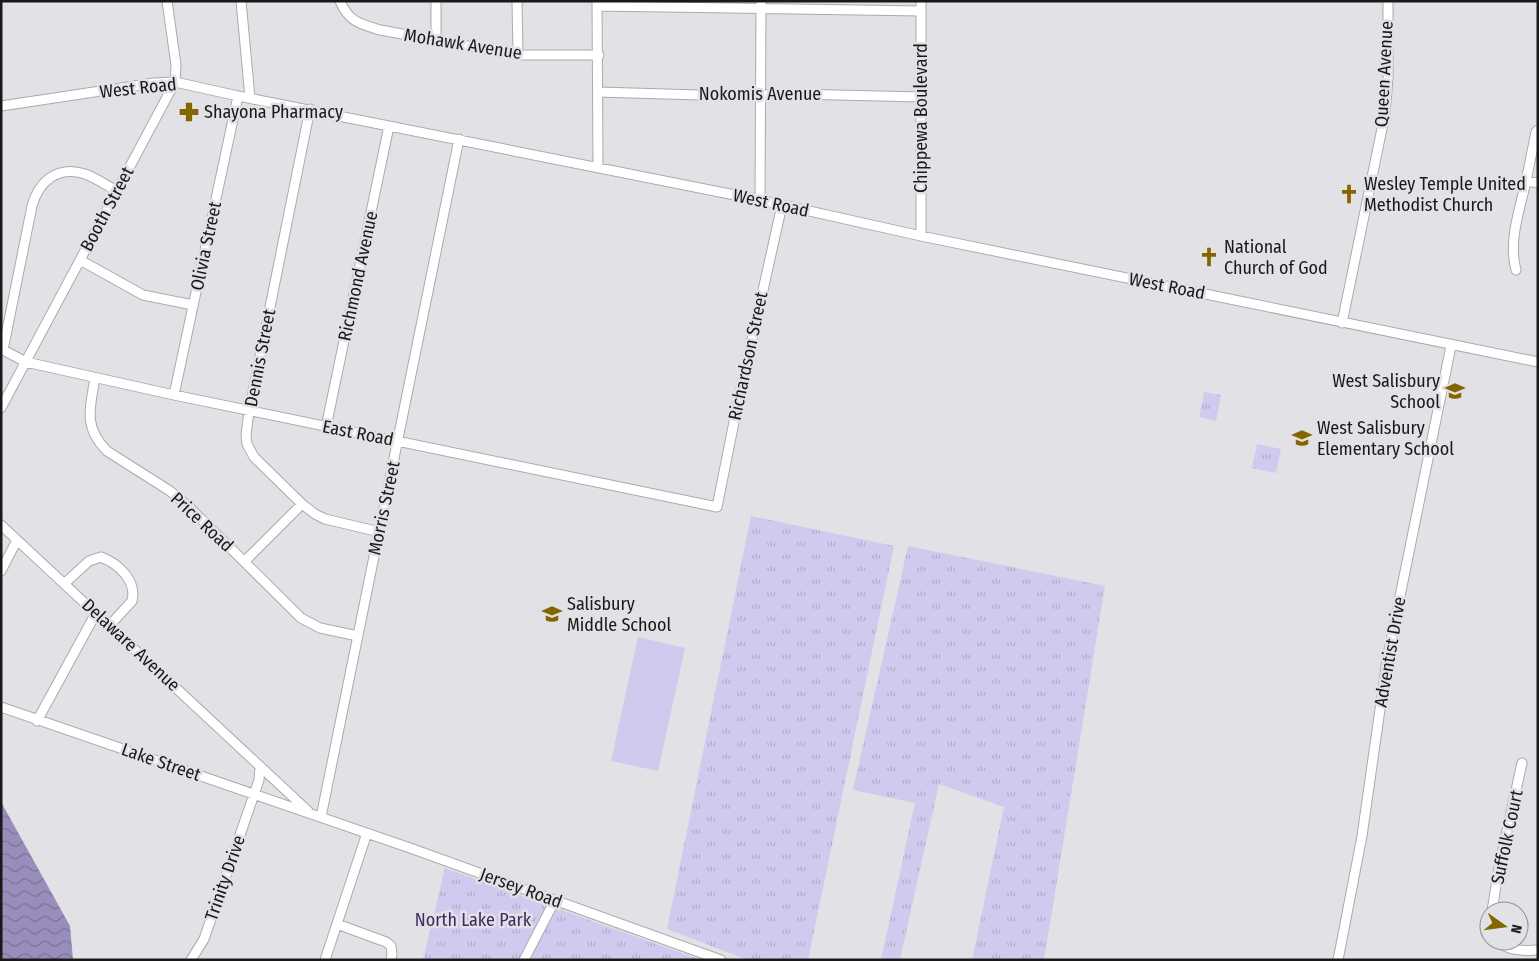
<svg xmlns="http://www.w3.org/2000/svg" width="1539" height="961" viewBox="0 0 1539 961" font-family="'Fira Sans Condensed',sans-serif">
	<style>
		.green { fill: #d2c9ef }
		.park { fill: url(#park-tufts) }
		.water { fill: url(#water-waves) }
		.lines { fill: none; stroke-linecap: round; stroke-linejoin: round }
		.minor-casing { stroke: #abaaae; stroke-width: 11 }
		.minor { stroke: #fff; stroke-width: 9 }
		.labels { text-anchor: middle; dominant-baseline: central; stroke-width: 5; stroke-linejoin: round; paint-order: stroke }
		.street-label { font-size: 18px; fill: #19191a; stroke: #e2e1e5 }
		.poi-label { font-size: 18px; fill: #19191a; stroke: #e2e1e5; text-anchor: start }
		.park-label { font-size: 18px; fill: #3d2963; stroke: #e2e1e5 }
	</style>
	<defs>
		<pattern id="park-tufts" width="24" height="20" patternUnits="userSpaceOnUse" patternTransform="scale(1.25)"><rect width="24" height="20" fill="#d2c9ef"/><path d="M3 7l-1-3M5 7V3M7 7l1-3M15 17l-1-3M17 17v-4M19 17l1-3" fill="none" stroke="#b4accc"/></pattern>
		<pattern id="water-waves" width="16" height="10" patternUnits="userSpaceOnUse" patternTransform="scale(1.25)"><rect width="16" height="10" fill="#998dbb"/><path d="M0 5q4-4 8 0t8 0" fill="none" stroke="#7c7297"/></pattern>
	</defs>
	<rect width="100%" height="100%" fill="#e2e1e5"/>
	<path class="green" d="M638,637L685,648L658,771L611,761Z"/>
	<path class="park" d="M1204,392L1221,395L1216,421L1199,417Z
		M1257,444L1281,449L1276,473L1252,468Z
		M751,516L894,546L808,960H748L667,929Z
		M908,546L1105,586L1044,960H972L1004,807L939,784L900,960H881L915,803L853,790Z
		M445,868L701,960H423Z"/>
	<path class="water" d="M1,802L70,926L73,960H1Z"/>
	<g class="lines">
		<defs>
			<path id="minor" d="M241,1L250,98
				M340,1C349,22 360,24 380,30L518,55H599
				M517,1L518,55
				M597,1L598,167
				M597,6L921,11
				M436,39V1
				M599,92L732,96L794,94L922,97
				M1,106L154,83L175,82L238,96L760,200L921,236L1538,362
				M310,109L249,411L246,435L247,444L254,457L302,504L315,514L325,519L380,532
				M1526,181L1536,132L1538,130
				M760,200L761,1
				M921,236V1
				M80,260L143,295L193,305
				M1516,270C1508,241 1520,209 1526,181L1538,183
				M1342,323L1385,114L1388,78V1
				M1,349L26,362L174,395L717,507L737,407L782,205
				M3,350L32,206C39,181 58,165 85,174C96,178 106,185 117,191
				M95,378C90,408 83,427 107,451L170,491L190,508L301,618L320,628L358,636
				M174,395L238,96
				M1,408L175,82L176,65L167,1
				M326,427L389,126
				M1,525L308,811
				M245,561L302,504
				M1,571L17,540
				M65,583L89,561L101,557C119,564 137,581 132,601L110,625
				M1,707L410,848L721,960
				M37,721L96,613
				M321,817L459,139
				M1492,911L1499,867L1522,763
				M337,924L386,942L391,946L392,954L391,960
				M1498,941C1508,951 1524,951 1538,950
				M191,960L204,939L259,780L260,766
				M325,960L367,833
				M524,960L555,900
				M1338,960L1362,836L1387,660L1451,346"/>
		</defs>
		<use href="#minor" class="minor-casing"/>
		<use href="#minor" class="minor"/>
	</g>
	<defs>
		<symbol id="pharmacy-bare" viewBox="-9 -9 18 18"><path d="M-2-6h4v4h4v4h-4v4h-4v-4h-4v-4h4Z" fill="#856500" stroke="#e2e1e5" stroke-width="2.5" paint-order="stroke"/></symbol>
		<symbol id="church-bare" viewBox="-9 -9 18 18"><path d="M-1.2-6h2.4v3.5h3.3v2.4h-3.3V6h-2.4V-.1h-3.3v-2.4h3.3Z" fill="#856500" stroke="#e2e1e5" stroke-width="2.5" paint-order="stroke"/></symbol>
		<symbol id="school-bare" viewBox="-9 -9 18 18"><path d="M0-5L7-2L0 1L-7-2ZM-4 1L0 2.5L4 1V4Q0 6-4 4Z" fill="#856500" stroke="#e2e1e5" stroke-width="2.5" paint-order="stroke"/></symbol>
	</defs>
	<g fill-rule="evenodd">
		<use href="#pharmacy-bare" x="175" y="98" width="28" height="28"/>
		<use href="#church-bare" x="1335" y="180" width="28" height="28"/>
		<use href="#church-bare" x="1195" y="243" width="28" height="28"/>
		<use href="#school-bare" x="1441" y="377" width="28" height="28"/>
		<use href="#school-bare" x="1288" y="424" width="28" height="28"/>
		<use href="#school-bare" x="538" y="600" width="28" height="28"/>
	</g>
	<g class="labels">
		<g class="street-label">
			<text transform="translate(463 44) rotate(9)">Mohawk Avenue</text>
			<text transform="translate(1384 74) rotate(-87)">Queen Avenue</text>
			<text transform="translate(138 88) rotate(-6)">West Road</text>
			<text x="760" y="94">Nokomis Avenue</text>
			<text transform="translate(921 118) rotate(-90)">Chippewa Boulevard</text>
			<text transform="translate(771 203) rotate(12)">West Road</text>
			<text transform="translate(107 209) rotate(-62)">Booth Street</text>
			<text transform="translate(206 246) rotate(-78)">Olivia Street</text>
			<text transform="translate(358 276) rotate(-78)">Richmond Avenue</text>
			<text transform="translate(1167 286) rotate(11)">West Road</text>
			<text transform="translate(748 356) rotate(-78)">Richardson Street</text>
			<text transform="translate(260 358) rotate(-79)">Dennis Street</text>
			<text transform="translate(358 433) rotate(11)">East Road</text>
			<text transform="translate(384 508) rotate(-78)">Morris Street</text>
			<text transform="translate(202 522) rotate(43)">Price Road</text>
			<text transform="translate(131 645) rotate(43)">Delaware Avenue</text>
			<text transform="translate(1390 652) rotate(-80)">Adventist Drive</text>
			<text transform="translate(161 762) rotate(19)">Lake Street</text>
			<text transform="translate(1507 837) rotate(-78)">Suffolk Court</text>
			<text transform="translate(225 878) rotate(-71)">Trinity Drive</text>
			<text transform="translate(521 888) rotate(20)">Jersey Road</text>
		</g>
		<g class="poi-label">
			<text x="204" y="112">Shayona Pharmacy</text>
			<text x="1364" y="184">Wesley Temple United<tspan x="1364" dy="21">Methodist Church</tspan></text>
			<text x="1224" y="247">National<tspan x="1224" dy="21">Church of God</tspan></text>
			<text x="1440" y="381" text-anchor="end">West Salisbury<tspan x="1440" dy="21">School</tspan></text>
			<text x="1317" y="428">West Salisbury<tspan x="1317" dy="21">Elementary School</tspan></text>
			<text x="567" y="604">Salisbury<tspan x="567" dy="21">Middle School</tspan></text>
		</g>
		<g class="park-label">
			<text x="473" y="920">North Lake Park</text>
		</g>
	</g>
	<rect width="1539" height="961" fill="none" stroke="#19191a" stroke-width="5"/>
	<g transform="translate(1504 926) rotate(104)"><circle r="24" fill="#e2e1e5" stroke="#929194"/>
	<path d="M0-4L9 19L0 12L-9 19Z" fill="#856500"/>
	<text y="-8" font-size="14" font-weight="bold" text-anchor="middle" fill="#19191a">N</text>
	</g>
</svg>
